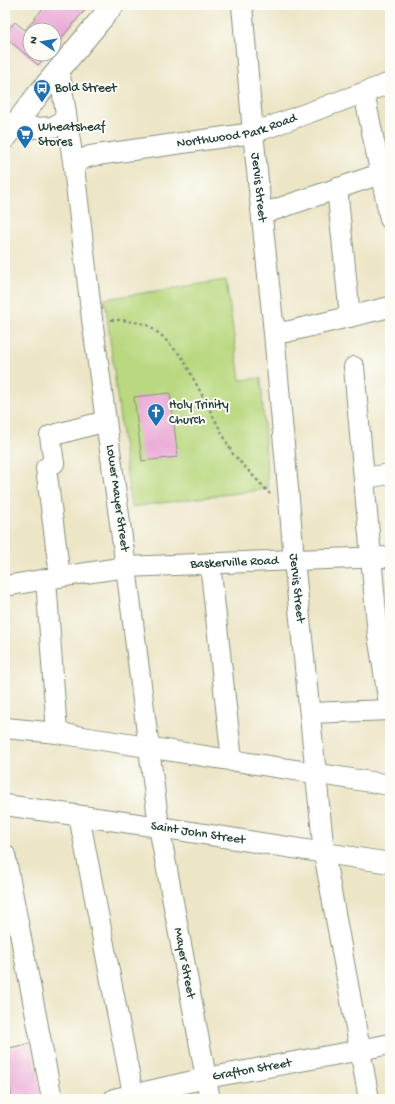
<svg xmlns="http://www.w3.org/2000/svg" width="395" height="1104" viewBox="0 0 395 1104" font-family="'Gochi Hand',sans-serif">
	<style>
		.green { fill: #b9d87f; stroke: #6c8a5a }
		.building { fill: #eaa9d5 }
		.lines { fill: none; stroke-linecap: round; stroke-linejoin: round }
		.minor-casing { stroke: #86917d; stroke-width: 22 }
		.major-casing { stroke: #86917d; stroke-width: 24 }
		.path { stroke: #86917d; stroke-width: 2.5; stroke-dasharray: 3 3; stroke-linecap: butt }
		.minor { stroke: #fff; stroke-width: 20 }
		.major { stroke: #fff; stroke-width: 22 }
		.labels { text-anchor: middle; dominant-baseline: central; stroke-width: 4; stroke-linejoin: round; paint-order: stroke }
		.poi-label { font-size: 13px; fill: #1f3d34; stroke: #fdfcf7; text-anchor: start }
		.street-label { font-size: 13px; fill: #1f3d34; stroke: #fdfcf7 }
	</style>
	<rect width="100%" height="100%" fill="#fdfcf7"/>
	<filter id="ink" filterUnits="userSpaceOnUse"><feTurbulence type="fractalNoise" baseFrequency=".025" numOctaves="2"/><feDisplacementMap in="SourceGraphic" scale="8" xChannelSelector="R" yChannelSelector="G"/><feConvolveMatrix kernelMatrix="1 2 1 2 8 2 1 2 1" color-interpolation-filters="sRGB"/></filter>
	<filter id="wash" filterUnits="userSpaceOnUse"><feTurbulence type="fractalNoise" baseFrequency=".012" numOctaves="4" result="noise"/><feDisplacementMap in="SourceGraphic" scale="16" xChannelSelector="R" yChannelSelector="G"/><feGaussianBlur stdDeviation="0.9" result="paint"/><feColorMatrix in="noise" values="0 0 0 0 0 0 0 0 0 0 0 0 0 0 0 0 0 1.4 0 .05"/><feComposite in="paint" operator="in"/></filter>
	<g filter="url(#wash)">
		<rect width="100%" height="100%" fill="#ece5c6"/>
		<path class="green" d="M226,280L240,380L261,378L268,489L131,507L105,299Z"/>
		<g id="blocks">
			<path class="building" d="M46,5H89L54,47V30H30V54H48L38,65L5,37V33L15,22L25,30Z
				M170,393L178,457L142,461L134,397Z
				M32,1043L42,1099H12L8,1074L5,1075V1049Z"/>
		</g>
	</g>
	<g filter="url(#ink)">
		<use href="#blocks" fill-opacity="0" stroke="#86917d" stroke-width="1"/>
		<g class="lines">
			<defs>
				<g id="minor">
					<path id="s1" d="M242,5L253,133L273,322C277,330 278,331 286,332L390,307"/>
					<path d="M364,93L390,219"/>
					<path d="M66,114L74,168"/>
					<path d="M5,122L12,129L54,127L63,120L66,114L59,69"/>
					<path d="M337,188L350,317"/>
					<path d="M262,214L380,174"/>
					<path id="s2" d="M273,322L290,511L294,560L324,853L369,1099"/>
					<path d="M354,367L378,635L390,710"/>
					<path d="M364,478L390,474"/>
					<path d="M210,563L232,761"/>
					<path d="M60,577L46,468L54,463L50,436L106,421"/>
					<path d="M46,579L57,733"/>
					<path id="s3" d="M5,586L66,576L126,567L294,560L390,557"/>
					<path d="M310,713L390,710"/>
					<path d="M5,728L57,733L390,785"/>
					<path id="s4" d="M5,805L159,827L390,863"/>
					<path d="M79,816L134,1099"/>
					<path d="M5,855L52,1099"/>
					<path id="s5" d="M114,1099L206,1078L350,1052L390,1044"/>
					<path id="s6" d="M210,1099L159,827L126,567L92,319L74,168L79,161L90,156L253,133L390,83"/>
				</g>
				<path id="major" d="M5,138L37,96L113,5"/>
			</defs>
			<use href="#minor" class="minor-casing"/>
			<use href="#major" class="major-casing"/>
			<path class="path" d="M111,320H122L146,324L161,335L182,357L233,454L270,494"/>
			<use href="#minor" class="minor"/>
			<use href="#major" class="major"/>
		</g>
	</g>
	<defs>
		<symbol id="bus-pin" viewBox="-11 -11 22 30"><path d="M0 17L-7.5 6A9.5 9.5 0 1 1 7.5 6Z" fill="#1f6fb2" stroke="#fdfcf7"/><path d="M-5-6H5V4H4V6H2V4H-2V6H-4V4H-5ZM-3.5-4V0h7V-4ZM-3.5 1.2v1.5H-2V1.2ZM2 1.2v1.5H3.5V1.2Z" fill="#fff"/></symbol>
		<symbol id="supermarket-pin" viewBox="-11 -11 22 30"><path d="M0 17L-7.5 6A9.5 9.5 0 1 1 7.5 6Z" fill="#1f6fb2" stroke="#fdfcf7"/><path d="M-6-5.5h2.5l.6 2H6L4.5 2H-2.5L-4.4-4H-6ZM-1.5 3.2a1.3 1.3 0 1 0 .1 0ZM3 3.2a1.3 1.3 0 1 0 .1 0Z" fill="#fff"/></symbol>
		<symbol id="church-pin" viewBox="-11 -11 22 30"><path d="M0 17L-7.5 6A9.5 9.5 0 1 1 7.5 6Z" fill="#1f6fb2" stroke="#fdfcf7"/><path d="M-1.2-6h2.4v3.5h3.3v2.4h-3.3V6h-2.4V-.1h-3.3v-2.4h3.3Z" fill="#fff"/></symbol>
	</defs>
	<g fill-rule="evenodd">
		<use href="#bus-pin" x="32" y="78" width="20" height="27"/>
		<use href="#supermarket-pin" x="15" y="124" width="20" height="27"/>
		<use href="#church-pin" x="146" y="402" width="20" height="27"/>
	</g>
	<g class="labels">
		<g class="poi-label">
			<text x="55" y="88">Bold Street</text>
			<text x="38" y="127">Wheatsheaf<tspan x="38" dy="15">Stores</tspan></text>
			<text x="169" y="405">Holy Trinity<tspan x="169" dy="15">Church</tspan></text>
		</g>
		<g class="street-label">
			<text stroke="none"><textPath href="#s6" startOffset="1111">Northwood Park Road</textPath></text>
			<text stroke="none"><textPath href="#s1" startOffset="183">Jervis Street</textPath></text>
			<text transform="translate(117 498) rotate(82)">Lower Mayer Street</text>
			<text stroke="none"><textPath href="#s3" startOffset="231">Baskerville Road</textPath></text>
			<text stroke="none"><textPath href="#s2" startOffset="267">Jervis Street</textPath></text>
			<text stroke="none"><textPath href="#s4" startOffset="195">Saint John Street</textPath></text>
			<text transform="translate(184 963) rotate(79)">Mayer Street</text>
			<text stroke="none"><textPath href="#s5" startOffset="141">Grafton Street</textPath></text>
		</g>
	</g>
	<rect width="395" height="1104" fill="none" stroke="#fdfcf7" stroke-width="20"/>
	<g transform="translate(42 42) rotate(282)"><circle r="19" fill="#fdfcf7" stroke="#a4b0a9"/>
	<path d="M0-3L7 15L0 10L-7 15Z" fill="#1f6fb2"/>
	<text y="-6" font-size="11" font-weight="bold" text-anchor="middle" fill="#1f3d34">N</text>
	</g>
</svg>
